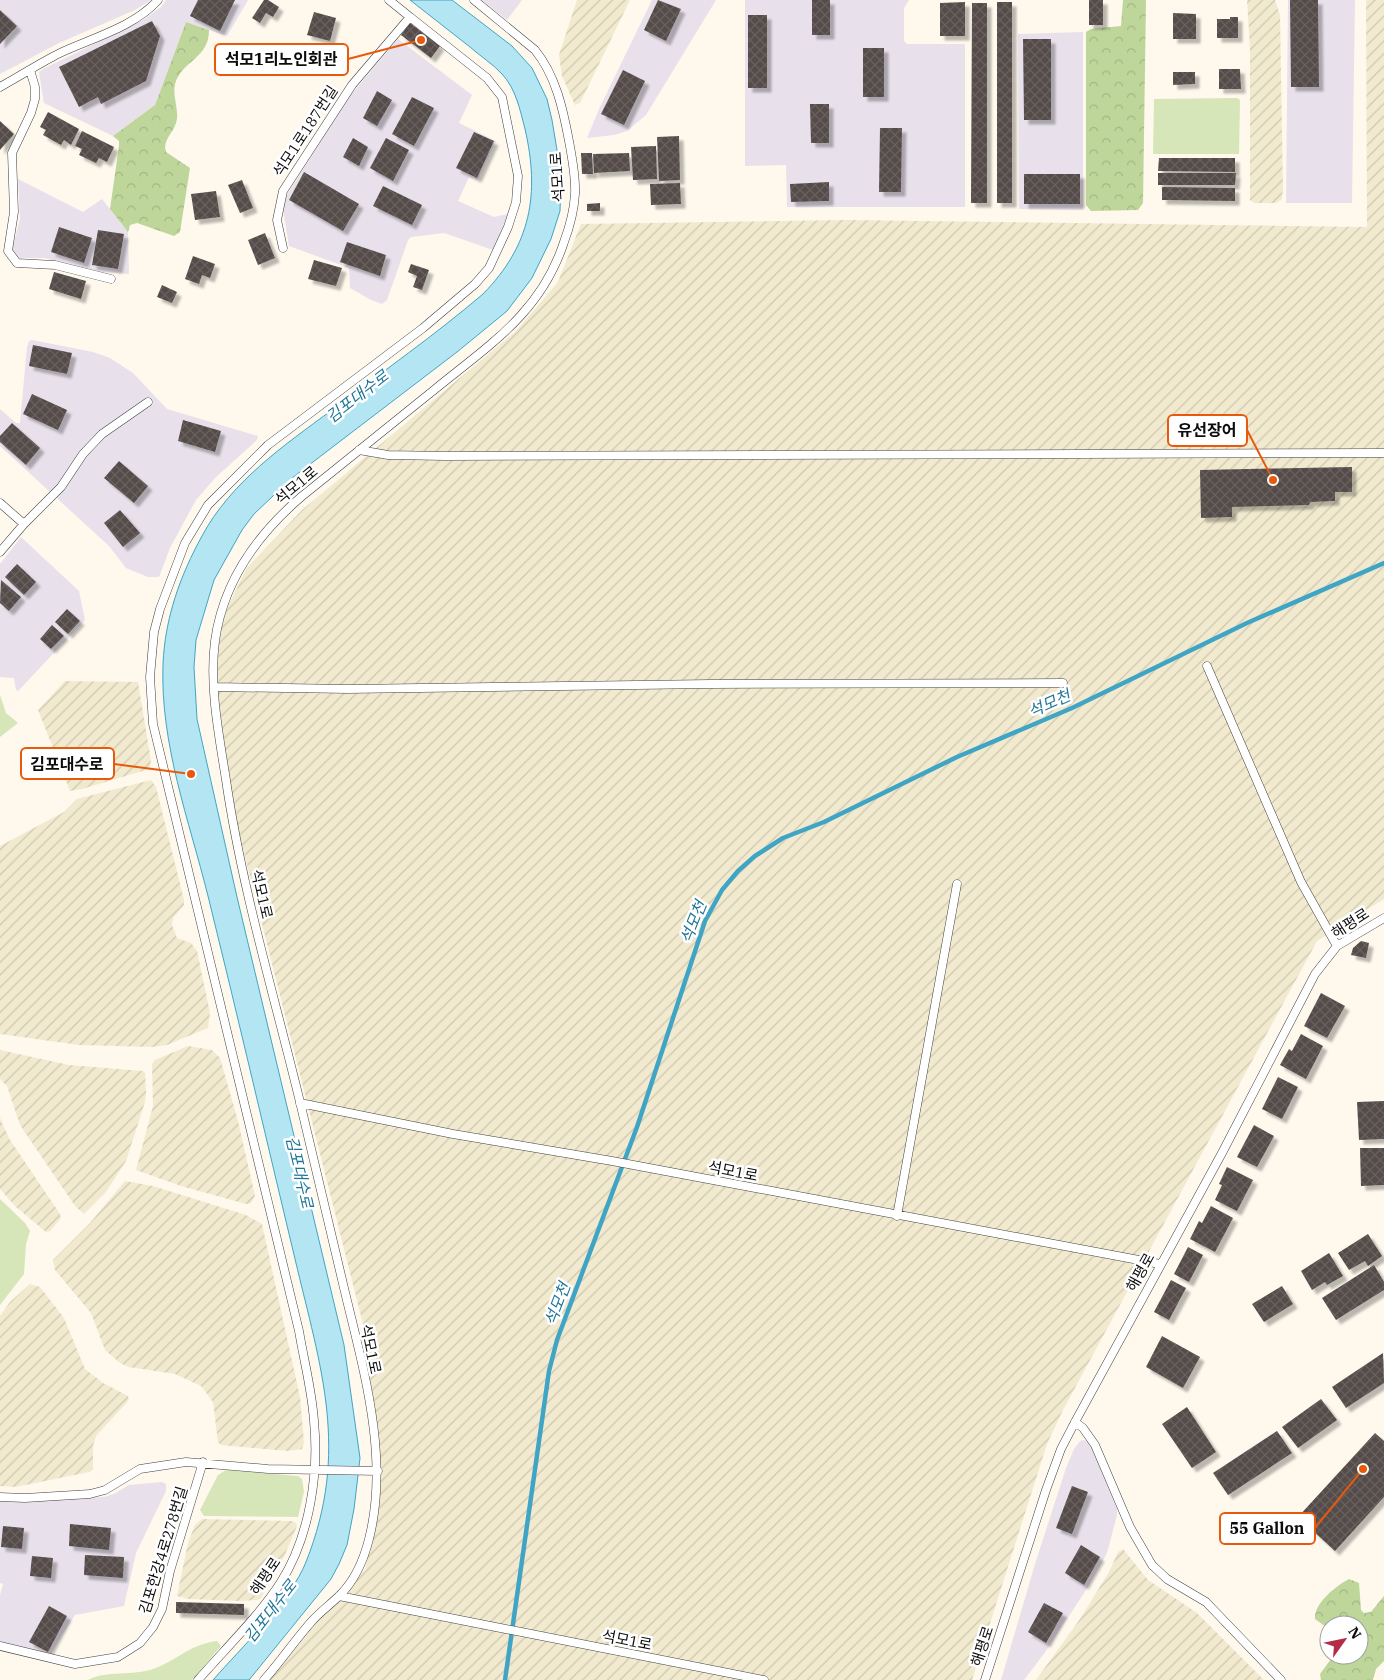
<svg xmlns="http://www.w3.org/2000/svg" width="1384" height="1680" viewBox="0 0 1384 1680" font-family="'IBM Plex Serif','Noto Sans KR',serif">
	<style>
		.industrial { fill: #e8e1eb }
		.farmland { fill: url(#farmland-furrows) }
		.forest { fill: url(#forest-crowns) }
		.garden { fill: #d7e6b9 }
		.water { fill: #b4e5f2; stroke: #40a5c5 }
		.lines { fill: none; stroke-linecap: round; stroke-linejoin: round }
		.stream { stroke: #40a5c5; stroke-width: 4.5 }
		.building { fill: url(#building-cross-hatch); filter: url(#shadow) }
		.lane-casing { stroke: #3f3f3f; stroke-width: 9 }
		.lane { stroke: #fff; stroke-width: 8 }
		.labels { text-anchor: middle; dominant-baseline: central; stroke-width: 5; stroke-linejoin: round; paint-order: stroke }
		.street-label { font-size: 15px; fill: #0c0c0c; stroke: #fff }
		.water-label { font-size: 16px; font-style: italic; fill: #1d7597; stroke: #fff }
		.leader { fill: none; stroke: #e8590c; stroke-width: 2 }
		.callout-dot { fill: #e8590c; stroke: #fff; stroke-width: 2 }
		.callout { fill: #fff; stroke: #e8590c; stroke-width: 2 }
		.callout-label { font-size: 16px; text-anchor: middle; font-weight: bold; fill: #0c0c0c }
	</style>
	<defs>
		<pattern id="farmland-furrows" width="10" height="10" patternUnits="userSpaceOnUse" patternTransform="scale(1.25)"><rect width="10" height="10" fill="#f2eacf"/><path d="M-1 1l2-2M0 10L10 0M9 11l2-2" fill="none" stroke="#cec8b1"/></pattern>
		<pattern id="forest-crowns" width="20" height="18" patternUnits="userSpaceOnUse" patternTransform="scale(1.25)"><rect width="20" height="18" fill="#bed699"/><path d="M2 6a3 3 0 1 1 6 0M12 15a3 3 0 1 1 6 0" fill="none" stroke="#a2b683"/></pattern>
		<pattern id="building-cross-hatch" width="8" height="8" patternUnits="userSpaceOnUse" patternTransform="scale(1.25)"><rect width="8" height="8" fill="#544c49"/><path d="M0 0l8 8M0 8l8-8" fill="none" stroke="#68615f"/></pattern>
		<filter id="shadow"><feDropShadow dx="4.5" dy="4.5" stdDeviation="1" flood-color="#0004"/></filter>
	</defs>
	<rect width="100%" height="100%" fill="#fef8ed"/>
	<path class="industrial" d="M0,0H151L135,10L59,43L0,74Z
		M166,0H248L227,36L186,22L155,105L113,136L44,103L39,72L43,69L143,20L161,7Z
		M482,0H522L507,20Z
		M652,0H716L646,115L627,131L614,135L587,138L600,107Z
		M745,0H909L904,8V41L907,44H965V207H787L786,165L745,166Z
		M1288,0H1355L1352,203H1286Z
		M1083,32V210L1019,209L1018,34Z
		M398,39L472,95L459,123L496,141L478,180L469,177L458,201L494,217L508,214L493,250L444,233L411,237L408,240L387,300L382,304L371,300L350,288L349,268L289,246L283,210L285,198L349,97Z
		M18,179L83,212L102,199L128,232L129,274L102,272L44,258H18L12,250L20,219Z
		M32,340L93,352L110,358L133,373L167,409L258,436L257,440L216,477L196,500L170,548L159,577H148L126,568L109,546L0,446V409L16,423H20L27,347L29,341Z
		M21,537L79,591L85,620L18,691L16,690L14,678L0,677V564Z
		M1084,1440L1088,1442L1093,1450L1117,1509V1515L1107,1553L1088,1587L1046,1651L1024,1680H1001L1035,1564L1066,1468L1074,1449L1080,1441Z
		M162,1482L166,1484V1491L136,1553L124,1606L75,1615L49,1656L0,1641V1595L3,1584L0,1583V1501L104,1497L114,1494L129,1485Z"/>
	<path class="farmland" d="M577,0H630L580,103L575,105L562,76L559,55Z
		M1247,0H1275L1280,15L1283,189L1282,199L1276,203H1254L1250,200V49Z
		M1366,0H1384V899L1317,941L1063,1410L1047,1444L972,1680H265L322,1614L365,1570L375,1522L378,1476L367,1340L233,809L218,705V649L223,617L246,569L302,510L516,331L558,282L581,224L847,220L1367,227Z
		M65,681L138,682L151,761L149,769L82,789L70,791L38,710Z
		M151,780L156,787L184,900V905L173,918L172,925L177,938L191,943L197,951L210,1013L208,1028L167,1045L152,1047L79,1045L0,1034V846L64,812L77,799Z
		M188,1046L212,1050L220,1058L238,1121L255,1196L251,1203L246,1204L181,1186L136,1170L153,1106L152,1064L155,1060Z
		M0,1050L69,1065L143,1071L145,1073L146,1092L145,1102L126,1161L106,1192L84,1214L75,1206L20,1125L7,1086L0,1079Z
		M0,1118L10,1140L60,1214L61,1218L50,1231L46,1232L16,1207L0,1189Z
		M125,1181L153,1186L246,1215L262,1224L300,1397L304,1442L302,1449L288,1451L221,1445L218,1442L213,1402L201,1386L175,1374L129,1367L120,1363L105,1350L91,1313L55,1270L53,1260L90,1223Z
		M30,1284L40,1287L64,1318L85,1369L103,1383L128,1396L129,1400L96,1436L93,1446V1469L89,1472L16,1487L0,1486V1316L10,1302Z
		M202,1519L292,1521L296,1523L297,1526L284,1557L261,1598L257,1600L239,1601L189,1599L177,1596L188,1543L195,1525Z
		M1123,1549L1148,1580L1197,1613L1264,1680H1036L1080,1619L1109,1572L1118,1552Z"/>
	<path class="forest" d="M1123,0H1146L1143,203L1138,210L1091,211L1086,205V32L1091,29L1121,26Z
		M186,22L209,30C209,59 182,60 175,84C172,97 180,111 176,123C173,133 162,141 166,152L190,168L180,232L174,236L137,223L130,225L128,232L110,209L119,146V141L113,136L155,105Z
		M1349,1579L1359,1583L1361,1610L1364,1613L1371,1612L1384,1596V1661L1376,1669L1373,1680H1321L1320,1674L1334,1655H1359V1625H1329V1629L1315,1619C1314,1603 1336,1586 1349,1579Z"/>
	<path class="garden" d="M1237,98L1240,100L1239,154H1153L1154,99Z
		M0,695L6,713L18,723L0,737Z
		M0,1199L25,1223L30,1231L26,1244L24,1274L0,1305Z
		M226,1470L298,1476L302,1479L304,1492L298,1517L204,1516L200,1510L218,1475Z
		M217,1641L221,1646L192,1680H88C107,1670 133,1676 153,1669C178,1660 188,1645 217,1641Z"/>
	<path class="water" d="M410,0H452L512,46L532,68L547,99L552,120L561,174L560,211L551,239L532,278L507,311L457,352L292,478L254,514L242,530L214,580L196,640L194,667L197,719L237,897L344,1345L360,1458L354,1509L347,1545L339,1564L331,1579L249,1680H213C241,1648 291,1600 306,1562C350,1451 321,1369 295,1259C266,1138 238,1017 208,896C189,820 160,744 163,664C165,618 180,576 202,536C231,482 283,446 332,410C382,372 435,335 483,294C531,245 540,194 525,129C520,110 516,89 502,74C493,64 480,56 470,47C450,31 430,16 410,0Z"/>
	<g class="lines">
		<path class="stream" d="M505,1680L549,1371L557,1340L637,1127L705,921L722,890L738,871L755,856L783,838L824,822L957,757L1072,708L1247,623L1384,563"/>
	</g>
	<path class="building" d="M198,0H235L220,31L190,16Z
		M264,0H268L279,7L273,17L266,13L260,23L252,18Z
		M658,0L681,9L666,41L644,30Z
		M812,0H830V35H812Z
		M1089,0H1103V25H1089Z
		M1290,0H1318L1319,87H1291Z
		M965,2V36H940V3Z
		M997,2H1012V203H997Z
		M972,3H987V203H971Z
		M0,10L17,26L0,44Z
		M314,12L336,18L330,41L307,35Z
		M1173,13L1196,14V39H1173Z
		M748,15H767V88H748Z
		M1230,17H1238V38H1217V19H1230Z
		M152,21L160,36L146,81L101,104L98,97L79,107L59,67Z
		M410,23L440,46L431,58L401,35Z
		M1023,39H1051V120H1024Z
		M863,48H884V97H863Z
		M1219,69H1240L1241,89H1219Z
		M623,70L645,81L624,125L601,114Z
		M1173,72H1195V84L1173,85Z
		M377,91L392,100L377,126L363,118Z
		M412,97L434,108L414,146L392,134Z
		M810,104H829V143H811Z
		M48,112L79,129L71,145L64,140L61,145L43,135L46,130L40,127Z
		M0,121L14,134L0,150Z
		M880,128H902L901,192H879Z
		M82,131L114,147L107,162L99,158L96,163L79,155L82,149L75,146Z
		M474,132L494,141L477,178L456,168Z
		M679,136L680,180L659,181L657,137Z
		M353,138L368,147L359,166L343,157Z
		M386,138L409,150L393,181L370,168Z
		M656,146L657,179L633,180L631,147Z
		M581,153H592L593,174H582Z
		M629,153L630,171L594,173L593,154Z
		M1159,158H1235V172L1158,171Z
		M304,172L359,204L343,231L289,200Z
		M1158,173H1236L1235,185H1158Z
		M1024,174H1080V204H1024Z
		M242,180L253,208L240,213L228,185Z
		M829,182V201L791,202L790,184Z
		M680,183L681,204L651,205L650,184Z
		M383,186L422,205L412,225L373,206Z
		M1162,187L1235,188V201L1162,200Z
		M216,191L220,217L195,220L191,194Z
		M600,203V211H587V204Z
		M59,227L92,238L84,263L51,252Z
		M98,230L124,234L118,269L92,265Z
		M265,233L275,258L258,265L248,240Z
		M347,242L386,255L380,276L340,262Z
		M193,256L215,264L210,278L202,275L199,284L185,279Z
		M314,260L342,268L336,286L308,279Z
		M411,264L429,270L422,290L413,287L417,276L408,272Z
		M54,272L86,281L81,299L49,289Z
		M162,285L177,292L172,303L157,297Z
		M33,345L72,353L67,374L29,366Z
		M32,394L67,410L58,430L23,414Z
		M183,420L221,431L215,452L178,441Z
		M12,423L40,448L26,465L0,442V436Z
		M119,461L148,486L134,503L104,478Z
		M1352,467V492H1335V501L1310,502L1309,505L1232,507V517L1201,518L1200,470Z
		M120,510L140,533L123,547L104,523Z
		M17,564L36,582L24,595L5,577Z
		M1,580L21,597L9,611L0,603Z
		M67,609L80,621L68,634L55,622Z
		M52,625L64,636L51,649L40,639Z
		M1361,941L1369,943L1366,958L1351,955L1353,948Z
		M1321,993L1345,1006L1327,1038L1304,1026Z
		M1301,1034L1323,1046L1306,1079L1280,1065L1289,1049L1292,1051Z
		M1278,1077L1298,1087L1282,1119L1262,1109Z
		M1384,1101V1139L1359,1140L1357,1102Z
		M1254,1125L1274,1136L1257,1167L1237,1157Z
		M1360,1148H1384V1185L1361,1186Z
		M1227,1167L1253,1180L1237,1211L1215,1200L1222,1185L1219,1184Z
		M1211,1206L1233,1218L1215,1252L1190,1239L1199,1221L1202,1223Z
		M1368,1234L1382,1256L1368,1266L1365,1261L1349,1270L1338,1253Z
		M1188,1247L1203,1255L1189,1282L1174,1274Z
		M1329,1253L1343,1276L1327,1285L1325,1282L1312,1290L1301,1271Z
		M1374,1265L1384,1282V1290L1336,1320L1322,1298Z
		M1171,1280L1186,1288L1169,1320L1154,1312Z
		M1282,1286L1293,1304L1264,1322L1252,1304Z
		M1162,1336L1200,1357L1183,1388L1146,1367Z
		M1383,1353L1384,1383L1346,1408L1332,1387Z
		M1321,1399L1337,1420L1298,1448L1282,1427Z
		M1187,1407L1216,1452L1192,1468L1162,1424Z
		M1277,1431L1292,1453L1228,1495L1213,1473Z
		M1375,1433L1384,1441V1497L1335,1551L1298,1517Z
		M1072,1486L1088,1492L1072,1534L1056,1528Z
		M70,1524L111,1528L109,1550L69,1546Z
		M3,1526L24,1528L22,1549L1,1547Z
		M1081,1545L1100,1557L1084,1585L1065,1573Z
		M85,1555L124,1557L123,1578L84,1575Z
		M32,1556L53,1558L51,1578L30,1576Z
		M176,1602L244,1604V1615L176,1613Z
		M1044,1603L1063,1613L1046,1643L1028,1632Z
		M49,1606L67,1616L48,1652L29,1642Z"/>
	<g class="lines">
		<defs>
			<path id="lane" d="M30,70L35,87V99L31,113L12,153L14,212L8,251L17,263L55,265L111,279
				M0,87C20,76 40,63 60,53C92,38 134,27 158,0
				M283,248L277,220L283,191L352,85L410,17L389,0
				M359,450L388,455L445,456L1384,453
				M0,503L24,524L61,487L83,454L102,434L148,402
				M0,552L24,524
				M1207,666L1301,882L1337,946
				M214,687L348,689L710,684L1063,683
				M300,1103L453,1134L612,1161L1160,1264
				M897,1216L957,884
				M1075,1422L1083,1428L1095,1445L1130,1527L1152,1565L1167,1579L1206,1602L1281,1680
				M0,1497L25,1498L90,1494L105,1490L140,1469L186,1462L268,1469L378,1471
				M339,1596L764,1680
				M0,1646L75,1664L118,1657L140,1643L153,1627L162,1609L170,1571L203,1462
				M198,1680C224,1650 260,1615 281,1582C310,1536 319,1473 314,1421C312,1391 304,1361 299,1331L153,724L150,677L154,632L160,609L185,543L208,505L268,445L423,328L475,284L489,268L508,227L516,202L518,176L502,97L487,78L410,17
				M264,1680C281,1661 295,1640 312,1621C321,1611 331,1604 340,1595C355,1580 364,1559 369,1539C390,1457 363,1368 344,1288C329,1226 315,1164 300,1102C274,995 242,889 226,780C219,735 209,686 215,641C223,582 258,534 301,497C346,461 390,425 434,390C489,345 541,313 564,242C570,226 574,210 575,194C576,176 572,158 569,141C563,109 556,76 535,50L474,0
				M985,1680L1046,1490L1061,1449L1075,1422L1222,1153L1315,974L1337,946L1384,918"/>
		</defs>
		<use href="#lane" class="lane-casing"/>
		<use href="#lane" class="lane"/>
	</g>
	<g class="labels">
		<g class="street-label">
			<text transform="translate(305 131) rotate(-57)">석모1로187번길</text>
			<text transform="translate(557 177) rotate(-94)">석모1로</text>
			<text transform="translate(296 485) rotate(-40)">석모1로</text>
			<text transform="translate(262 894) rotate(77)">석모1로</text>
			<text transform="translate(1350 923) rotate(-33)">해평로</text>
			<text transform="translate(733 1171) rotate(11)">석모1로</text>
			<text transform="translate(1140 1272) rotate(-61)">해평로</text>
			<text transform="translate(371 1349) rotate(78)">석모1로</text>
			<text transform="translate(163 1550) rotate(-73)">김포한강4로278번길</text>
			<text transform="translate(265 1576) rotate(-56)">해평로</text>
			<text transform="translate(627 1640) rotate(11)">석모1로</text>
			<text transform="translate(982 1646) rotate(-72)">해평로</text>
		</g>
		<g class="water-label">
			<text transform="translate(357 396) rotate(-38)">김포대수로</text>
			<text transform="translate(1049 703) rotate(-24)">석모천</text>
			<text transform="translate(693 922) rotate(-68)">석모천</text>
			<text transform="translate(300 1172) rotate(77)">김포대수로</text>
			<text transform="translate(557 1304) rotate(-69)">석모천</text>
			<text transform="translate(270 1611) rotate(-52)">김포대수로</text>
		</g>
	</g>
	<path class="leader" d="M421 40L348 59M1273 480L1247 430M191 774L114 764M1363 1469L1315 1528"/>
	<g class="callout-dot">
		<circle cx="421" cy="40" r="5"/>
		<circle cx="1273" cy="480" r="5"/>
		<circle cx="191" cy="774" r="5"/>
		<circle cx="1363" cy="1469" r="5"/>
	</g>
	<g class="callout">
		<rect x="215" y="44" width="133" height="31" rx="5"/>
		<rect x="1168" y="415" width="79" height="31" rx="5"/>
		<rect x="21" y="748" width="93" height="31" rx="5"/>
		<rect x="1220" y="1513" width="95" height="31" rx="5"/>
	</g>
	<g class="callout-label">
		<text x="281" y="65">석모1리노인회관</text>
		<text x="1207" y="436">유선장어</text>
		<text x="67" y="770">김포대수로</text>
		<text x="1267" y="1534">55 Gallon</text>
	</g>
	<g transform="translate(1344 1640) rotate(57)"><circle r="24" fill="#ffffff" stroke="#9e9e9e"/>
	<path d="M0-4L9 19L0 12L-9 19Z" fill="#b42d48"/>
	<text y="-8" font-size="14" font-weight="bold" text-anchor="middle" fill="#0c0c0c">N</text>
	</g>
</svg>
